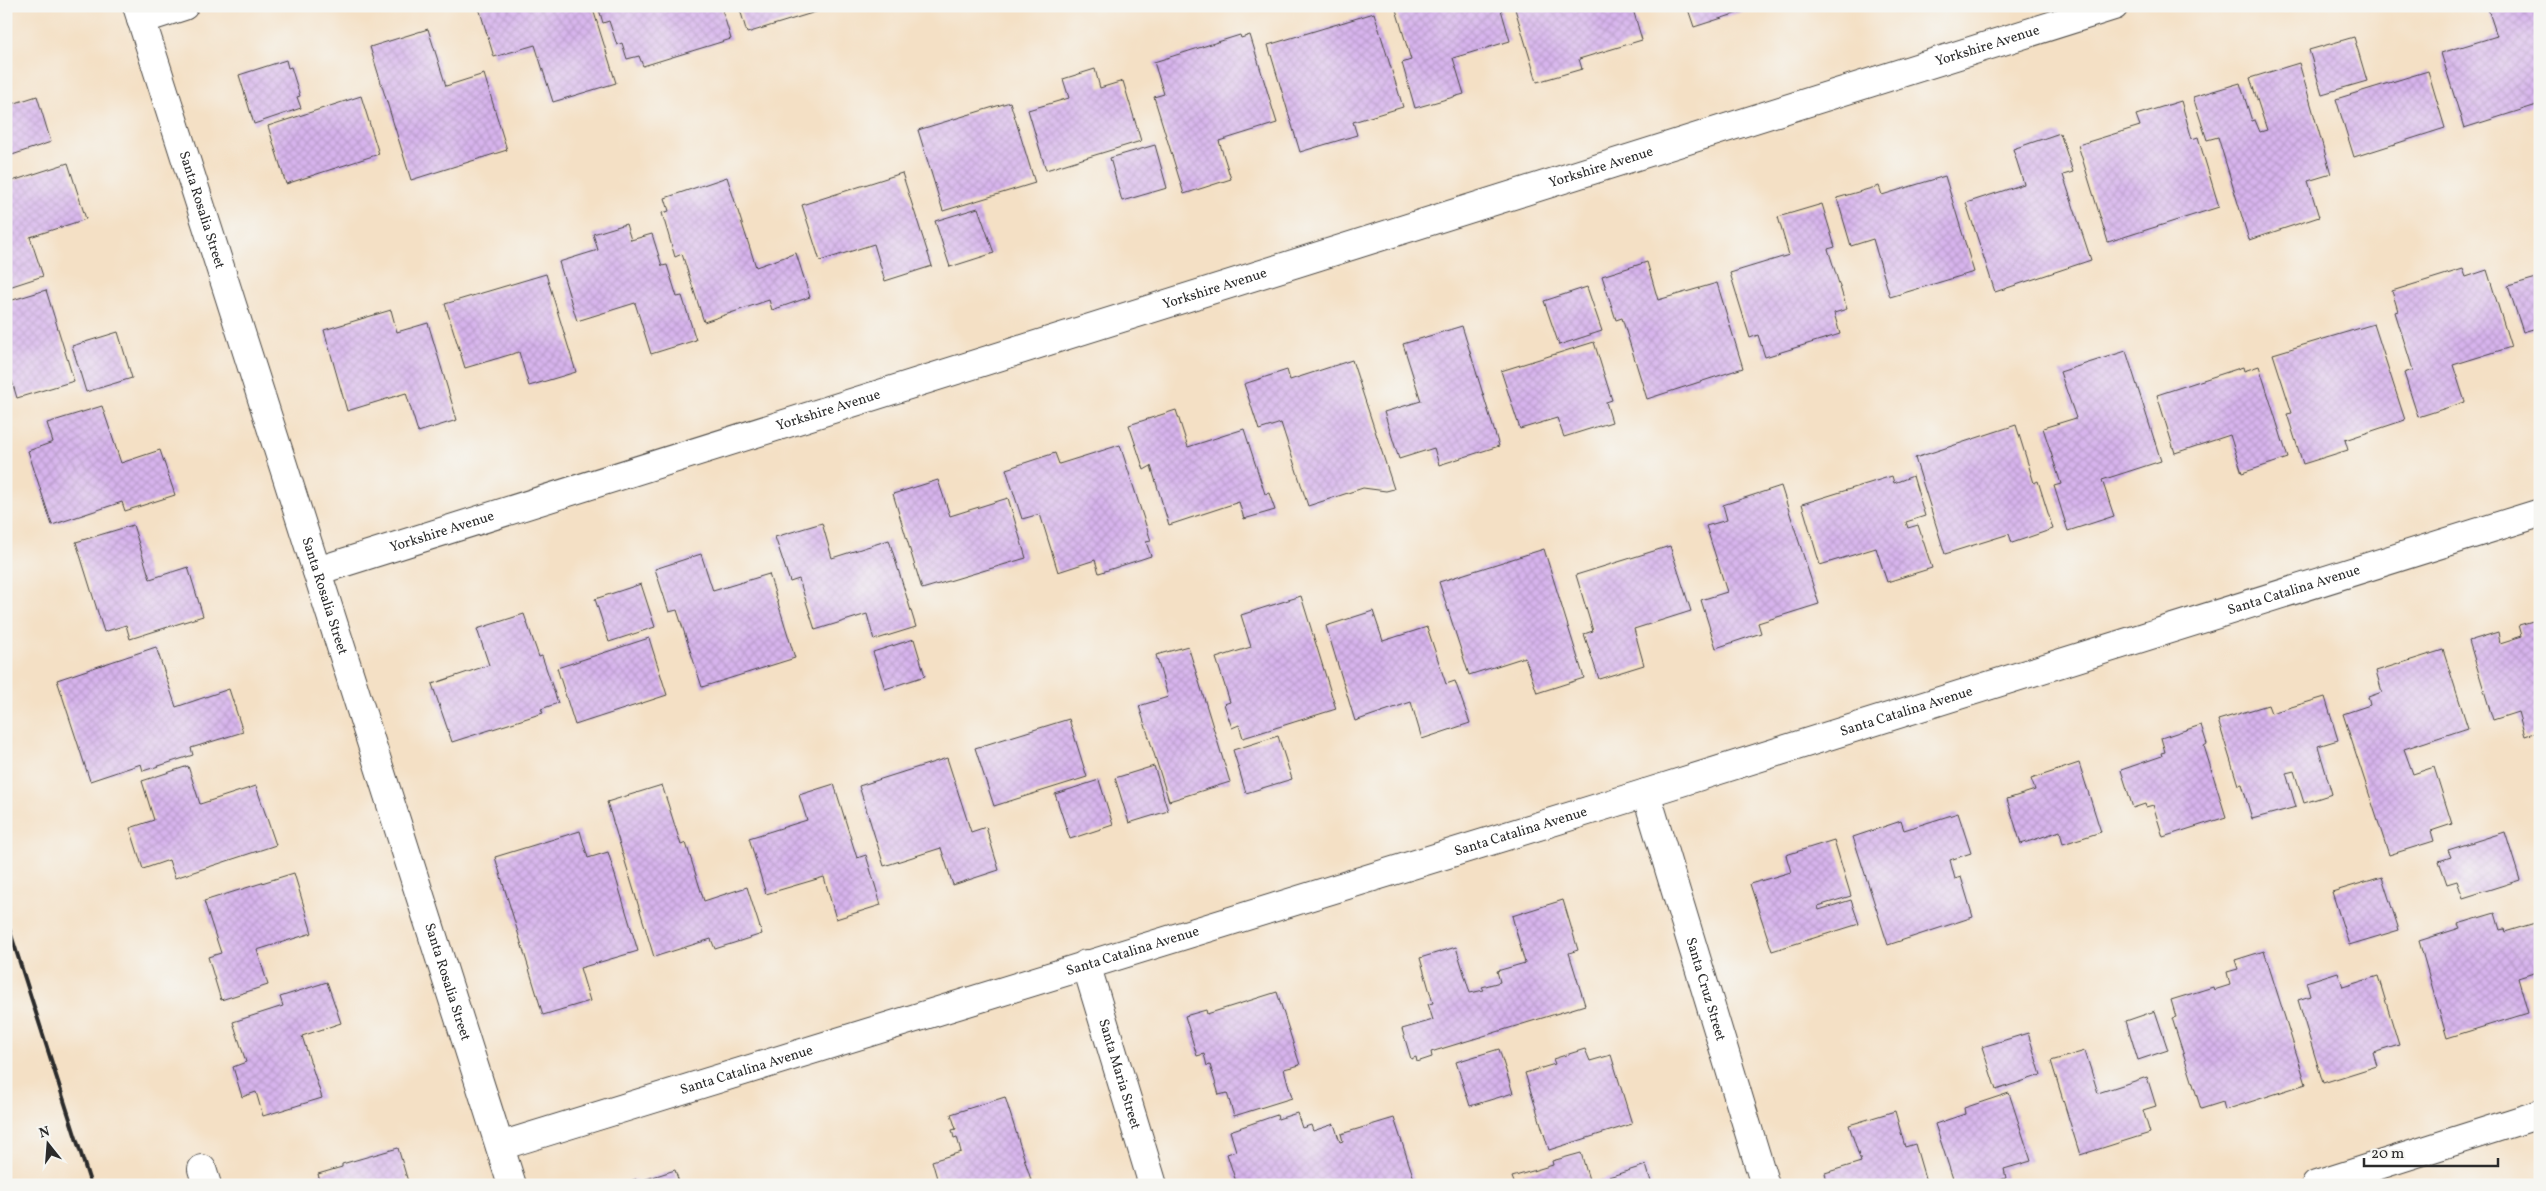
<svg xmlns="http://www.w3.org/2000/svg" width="2546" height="1191" viewBox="0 0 2546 1191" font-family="Vollkorn,serif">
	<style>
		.building { fill: url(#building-cross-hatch) }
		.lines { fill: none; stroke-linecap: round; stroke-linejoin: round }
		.minor-casing { stroke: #494642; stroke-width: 30 }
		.minor { stroke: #fff; stroke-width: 28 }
		.rail { stroke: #2b2b2b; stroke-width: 4 }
		.labels { text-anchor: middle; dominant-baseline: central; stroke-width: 4; stroke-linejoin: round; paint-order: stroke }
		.street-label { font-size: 14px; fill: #2b2b2b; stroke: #f6f6f2 }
	</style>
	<defs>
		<pattern id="building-cross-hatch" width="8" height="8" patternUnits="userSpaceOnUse" patternTransform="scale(1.25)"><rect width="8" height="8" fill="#d7b4ed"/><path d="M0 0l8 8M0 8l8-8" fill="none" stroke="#b99bcb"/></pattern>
	</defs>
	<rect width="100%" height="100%" fill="#f6f6f2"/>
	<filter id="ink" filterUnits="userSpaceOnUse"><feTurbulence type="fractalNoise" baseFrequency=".02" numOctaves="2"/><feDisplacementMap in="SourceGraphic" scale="10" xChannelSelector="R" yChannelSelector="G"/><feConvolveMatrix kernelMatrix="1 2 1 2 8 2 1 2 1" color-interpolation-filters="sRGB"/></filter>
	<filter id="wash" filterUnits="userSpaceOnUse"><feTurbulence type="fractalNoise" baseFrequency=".0096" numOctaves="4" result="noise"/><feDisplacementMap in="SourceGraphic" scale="20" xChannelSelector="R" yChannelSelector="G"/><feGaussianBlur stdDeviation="1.12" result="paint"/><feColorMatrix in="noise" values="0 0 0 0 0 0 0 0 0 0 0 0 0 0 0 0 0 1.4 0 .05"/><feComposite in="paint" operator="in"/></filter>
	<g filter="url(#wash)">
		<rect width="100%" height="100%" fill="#f4e0c5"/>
		<g id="blocks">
			<path class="building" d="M485,6H592L616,83L553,102L535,45L494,57L479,8Z
				M598,6H721L731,39L643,66L639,56L627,59L622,43L617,45L609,21L603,23Z
				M739,6H832V7L747,33Z
				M1395,6H1500L1510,41L1453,58L1464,94L1415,108L1402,63L1411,60Z
				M1525,6H1632L1642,40L1579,59L1582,69L1537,82L1515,9Z
				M1687,6H1749L1750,9L1694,27Z
				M2487,6H2540V104L2464,128L2441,53L2497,36Z
				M1374,13L1403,107L1353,122L1357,135L1300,152L1268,45Z
				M428,29L446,86L484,74L507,150L411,180L370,47Z
				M1240,35L1241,38L1250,35L1277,123L1219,141L1231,179L1184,194L1154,97L1164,94L1154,62Z
				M2354,37L2367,81L2322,94L2309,50Z
				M286,60L288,68L291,67L300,96L297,97L301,108L254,124L239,75Z
				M2299,63L2331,174L2308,181L2319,217L2249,240L2218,137L2207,140L2193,97L2240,83L2252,121L2255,120L2260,132L2267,130L2250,78Z
				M1095,69L1100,88L1123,81L1141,141L1046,170L1028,110L1069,98L1063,79Z
				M2428,71L2445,128L2354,157L2336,99Z
				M37,96L51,142L6,157V106Z
				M361,96L379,154L286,184L268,126Z
				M2181,101L2192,139L2198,137L2219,207L2108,242L2078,145L2140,126L2136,115Z
				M1010,102L1035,183L943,211L918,130Z
				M2060,133L2073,172L2063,175L2091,260L1995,292L1966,203L2024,184L2013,149Z
				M1155,145L1167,188L1122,201L1110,158Z
				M68,163L86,219L30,237L43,276L6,288V183Z
				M902,173L932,266L885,281L874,244L820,261L802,205Z
				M1945,176L1974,272L1890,297L1873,239L1851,246L1837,198L1879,186L1882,195Z
				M727,177L756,267L796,253L810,297L772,310L769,300L704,322L682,254L675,257L662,213L669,211L665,198Z
				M1822,204L1835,247L1828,249L1847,309L1834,313L1840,334L1765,357L1758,335L1750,338L1730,273L1789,255L1778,217Z
				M978,208L994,253L950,267L935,221Z
				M626,224L631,240L652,234L662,266L667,265L677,297L682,296L696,340L651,354L635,303L577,321L559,262L598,250L593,234Z
				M1647,262L1658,300L1717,283L1743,368L1647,399L1622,318L1616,320L1602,276Z
				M2463,269L2466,277L2487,270L2511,347L2453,365L2465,402L2418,417L2404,373L2413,370L2395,312L2398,311L2392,291Z
				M546,274L576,372L529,386L519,352L465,368L445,304Z
				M2540,277V327L2523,332L2508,286Z
				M1587,287L1602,331L1559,345L1544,301Z
				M46,290L74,381L17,398L11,378L6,380V302Z
				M391,310L397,332L428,323L457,420L418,432L406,393L347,411L324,330Z
				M2374,324L2405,420L2345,440L2348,450L2303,464L2287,414L2292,413L2273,354Z
				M1462,326L1499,446L1439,465L1434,448L1399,459L1384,412L1421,401L1403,344Z
				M118,332L132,378L86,392L72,346Z
				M1594,342L1612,400L1606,402L1612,422L1564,437L1557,418L1520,429L1501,371Z
				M2126,351L2161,461L2102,480L2114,516L2068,531L2054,486L2061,484L2043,428L2076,418L2060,372Z
				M1352,360L1394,489L1386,491L1363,488L1308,506L1281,423L1259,430L1244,384L1287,370L1290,380Z
				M2259,366L2288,458L2242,473L2230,435L2175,453L2157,395L2243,367L2244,371Z
				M102,406L121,463L160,450L175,495L125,511L122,502L52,525L28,451L53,442L47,423Z
				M1176,410L1188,447L1244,429L1265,494L1269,493L1275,510L1244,519L1239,502L1169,525L1151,466L1144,470L1129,425Z
				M2016,425L2034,483L2038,481L2053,529L2012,543L2009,534L1945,554L1915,458Z
				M1120,445L1151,541L1146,542L1151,556L1099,573L1095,560L1058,572L1040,514L1022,519L1006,469L1055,453L1059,464Z
				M1892,476L1894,483L1913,476L1925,516L1906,522L1908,528L1918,525L1932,568L1887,582L1876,548L1820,565L1802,504Z
				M938,480L950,516L1008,498L1026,558L922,589L893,494Z
				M1781,486L1819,604L1758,623L1761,633L1716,648L1701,600L1727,592L1706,526L1727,520L1723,505Z
				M822,523L832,558L889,540L916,627L874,640L867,614L815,630L799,579L790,582L775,537Z
				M133,525L150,579L188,567L203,616L130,639L126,625L104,632L76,542Z
				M1670,546L1691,611L1634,629L1644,665L1599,679L1584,634L1593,631L1576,575Z
				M1544,549L1584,678L1537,693L1525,657L1469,675L1439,582Z
				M701,554L713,591L769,574L795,658L702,687L677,610L669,612L655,569Z
				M641,584L655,627L609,642L595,599Z
				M1301,596L1336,709L1243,738L1239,725L1232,728L1224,704L1230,702L1216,658L1251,647L1241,615Z
				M1373,611L1383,641L1427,627L1446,684L1455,681L1470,723L1422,739L1411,702L1355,721L1326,626Z
				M524,614L539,657L542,656L558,703L541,709L543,713L452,742L432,684L489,665L477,629Z
				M2540,619V731L2525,736L2518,712L2493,720L2469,641L2498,632L2500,643L2522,636L2519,625Z
				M649,638L667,695L575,725L557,668Z
				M914,639L925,676L885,689L873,652Z
				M1188,646L1230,782L1169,801L1139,706L1168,697L1156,655Z
				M156,647L176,707L229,689L243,732L191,748L193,755L143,771L141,764L90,781L57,680Z
				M2443,650L2468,728L2404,749L2413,774L2434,767L2452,824L2431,831L2434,841L2389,855L2343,714L2370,705L2368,697L2382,692L2376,671Z
				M2325,697L2338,740L2318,746L2332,794L2304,803L2294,771L2286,773L2296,807L2252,819L2242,784L2238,785L2218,720L2268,705L2271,713Z
				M1069,719L1087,777L994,806L975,748Z
				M2201,725L2207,744L2204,746L2226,817L2163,837L2153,805L2146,807L2145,804L2133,808L2121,770L2162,756L2161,753L2165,752L2161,738Z
				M1278,736L1292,779L1246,793L1233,750Z
				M947,758L971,832L986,827L999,870L953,885L941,848L884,866L859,786Z
				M2079,763L2101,832L2063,844L2060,831L2021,844L2007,799L2035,790L2031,779Z
				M188,766L200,804L256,786L276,845L175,878L169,860L143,869L130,828L154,820L142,781Z
				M1154,766L1168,811L1129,823L1115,778Z
				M1099,780L1113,825L1070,839L1055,794Z
				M834,784L857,858L866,855L881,905L836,919L824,877L766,894L749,838L807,820L799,795Z
				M662,785L681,845L686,843L704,901L747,887L762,934L715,949L711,939L654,957L607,802Z
				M1958,813L1971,853L1950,860L1955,879L1961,877L1973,917L1888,945L1853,837L1901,821L1904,830Z
				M580,831L588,858L608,852L638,951L580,968L590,1001L543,1015L495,857Z
				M2505,832L2520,880L2463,898L2457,881L2447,884L2439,861L2451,857L2448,850Z
				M1834,840L1851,896L1818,906L1819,910L1851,900L1859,924L1772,951L1750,884L1791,872L1786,855Z
				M294,873L312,933L257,950L268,985L221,1000L208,957L221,953L204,901Z
				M2382,877L2399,930L2349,945L2332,892Z
				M1563,900L1578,950L1569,953L1585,1005L1431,1052L1432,1057L1417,1062L1416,1057L1411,1059L1402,1029L1433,1020L1428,1004L1433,1003L1420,958L1456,947L1470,993L1484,990L1482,987L1500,982L1497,971L1525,963L1512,916Z
				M2495,913L2500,930L2504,929L2505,932L2535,923L2540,938V971L2518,978L2528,1013L2447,1038L2419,941L2460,928L2458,924Z
				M2264,951L2306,1084L2225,1110L2223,1102L2201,1109L2172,1018L2176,1017L2171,1000L2213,987L2214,990L2230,985L2227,972L2238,969L2235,960Z
				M2338,972L2343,987L2378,976L2399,1045L2373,1053L2377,1066L2323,1083L2298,1000L2310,996L2306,982Z
				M327,982L341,1023L302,1036L322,1098L263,1116L256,1092L242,1097L233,1067L246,1062L233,1022L283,1006L280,997Z
				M1277,992L1300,1065L1284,1069L1292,1098L1234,1116L1227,1093L1219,1095L1210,1065L1207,1066L1204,1054L1197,1056L1185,1016L1206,1010L1207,1014Z
				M2155,1011L2168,1050L2138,1060L2126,1021Z
				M2028,1033L2041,1075L1996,1090L1982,1047Z
				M1499,1049L1513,1093L1470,1106L1456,1062Z
				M1585,1049L1590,1061L1611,1055L1632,1124L1549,1150L1525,1073L1555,1064L1553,1059Z
				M2085,1051L2098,1093L2147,1077L2156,1106L2143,1110L2150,1133L2080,1155L2051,1061Z
				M2009,1093L2031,1161L2004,1169L2006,1178L1985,1185H1955L1935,1124L1965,1114L1964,1108Z
				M1005,1097L1031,1180L1016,1185H939L932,1161L961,1152L957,1137L954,1138L952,1130L956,1129L951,1114Z
				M1895,1111L1905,1147L1915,1144L1927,1185H1828L1825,1173L1861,1162L1849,1125Z
				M1297,1113L1302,1128L1311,1125L1313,1131L1334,1124L1340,1142L1343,1141L1341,1134L1394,1118L1416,1185H1382L1380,1180L1362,1185H1237L1227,1154L1236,1151L1230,1131L1277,1115L1278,1119Z
				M398,1148L409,1185H321L318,1174L342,1167V1164Z
				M1581,1153L1590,1183L1646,1165L1652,1185H1515L1512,1177L1553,1165L1552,1161Z
				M675,1170L680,1185H618L636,1179L637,1182Z"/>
		</g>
	</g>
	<g filter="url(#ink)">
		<use href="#blocks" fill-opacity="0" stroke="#494642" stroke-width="1"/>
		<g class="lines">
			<defs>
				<g id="minor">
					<path id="s1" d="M137,6L512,1185"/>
					<path d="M141,20L184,6"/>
					<path id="s2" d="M317,571L2114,6"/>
					<path id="s3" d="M1646,793L1765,1185"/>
					<path id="s4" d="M1086,964L1153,1185"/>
					<path id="s5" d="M500,1146L1646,793L2540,513"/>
					<path d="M202,1169L207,1185"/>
					<path d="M2316,1185L2540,1114"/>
				</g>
			</defs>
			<use href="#minor" class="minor-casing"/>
			<use href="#minor" class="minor"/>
			<path class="rail" d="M6,919L91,1185"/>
		</g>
	</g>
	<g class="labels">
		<g class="street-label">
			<text stroke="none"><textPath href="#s2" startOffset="1751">Yorkshire Avenue</textPath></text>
			<text stroke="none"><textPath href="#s2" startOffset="1346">Yorkshire Avenue</textPath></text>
			<text stroke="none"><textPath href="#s1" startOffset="214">Santa Rosalia Street</textPath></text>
			<text stroke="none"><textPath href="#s2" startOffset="941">Yorkshire Avenue</textPath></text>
			<text stroke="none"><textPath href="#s2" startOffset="536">Yorkshire Avenue</textPath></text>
			<text stroke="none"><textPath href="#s2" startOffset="131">Yorkshire Avenue</textPath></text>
			<text stroke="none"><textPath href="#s5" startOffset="1878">Santa Catalina Avenue</textPath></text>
			<text stroke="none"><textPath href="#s1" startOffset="619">Santa Rosalia Street</textPath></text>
			<text stroke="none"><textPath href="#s5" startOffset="1472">Santa Catalina Avenue</textPath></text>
			<text stroke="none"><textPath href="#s5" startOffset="1068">Santa Catalina Avenue</textPath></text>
			<text stroke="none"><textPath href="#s5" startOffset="662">Santa Catalina Avenue</textPath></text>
			<text stroke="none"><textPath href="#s1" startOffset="1024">Santa Rosalia Street</textPath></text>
			<text stroke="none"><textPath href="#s3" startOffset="205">Santa Cruz Street</textPath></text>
			<text stroke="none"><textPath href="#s5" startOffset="258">Santa Catalina Avenue</textPath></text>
			<text stroke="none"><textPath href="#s4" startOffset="115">Santa Maria Street</textPath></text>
		</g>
	</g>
	<rect width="2546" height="1191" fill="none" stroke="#f6f6f2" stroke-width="25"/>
	<g transform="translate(48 1144) rotate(343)" stroke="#f6f6f2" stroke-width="4" paint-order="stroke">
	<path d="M0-4L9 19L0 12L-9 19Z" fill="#2b2b2b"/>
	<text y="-8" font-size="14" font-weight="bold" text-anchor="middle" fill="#2b2b2b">N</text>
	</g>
	<path d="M2364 1158v8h134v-8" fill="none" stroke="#2b2b2b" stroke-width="2.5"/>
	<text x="2371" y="1158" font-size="15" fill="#2b2b2b" stroke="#f6f6f2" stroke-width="4" paint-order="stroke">20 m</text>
</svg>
